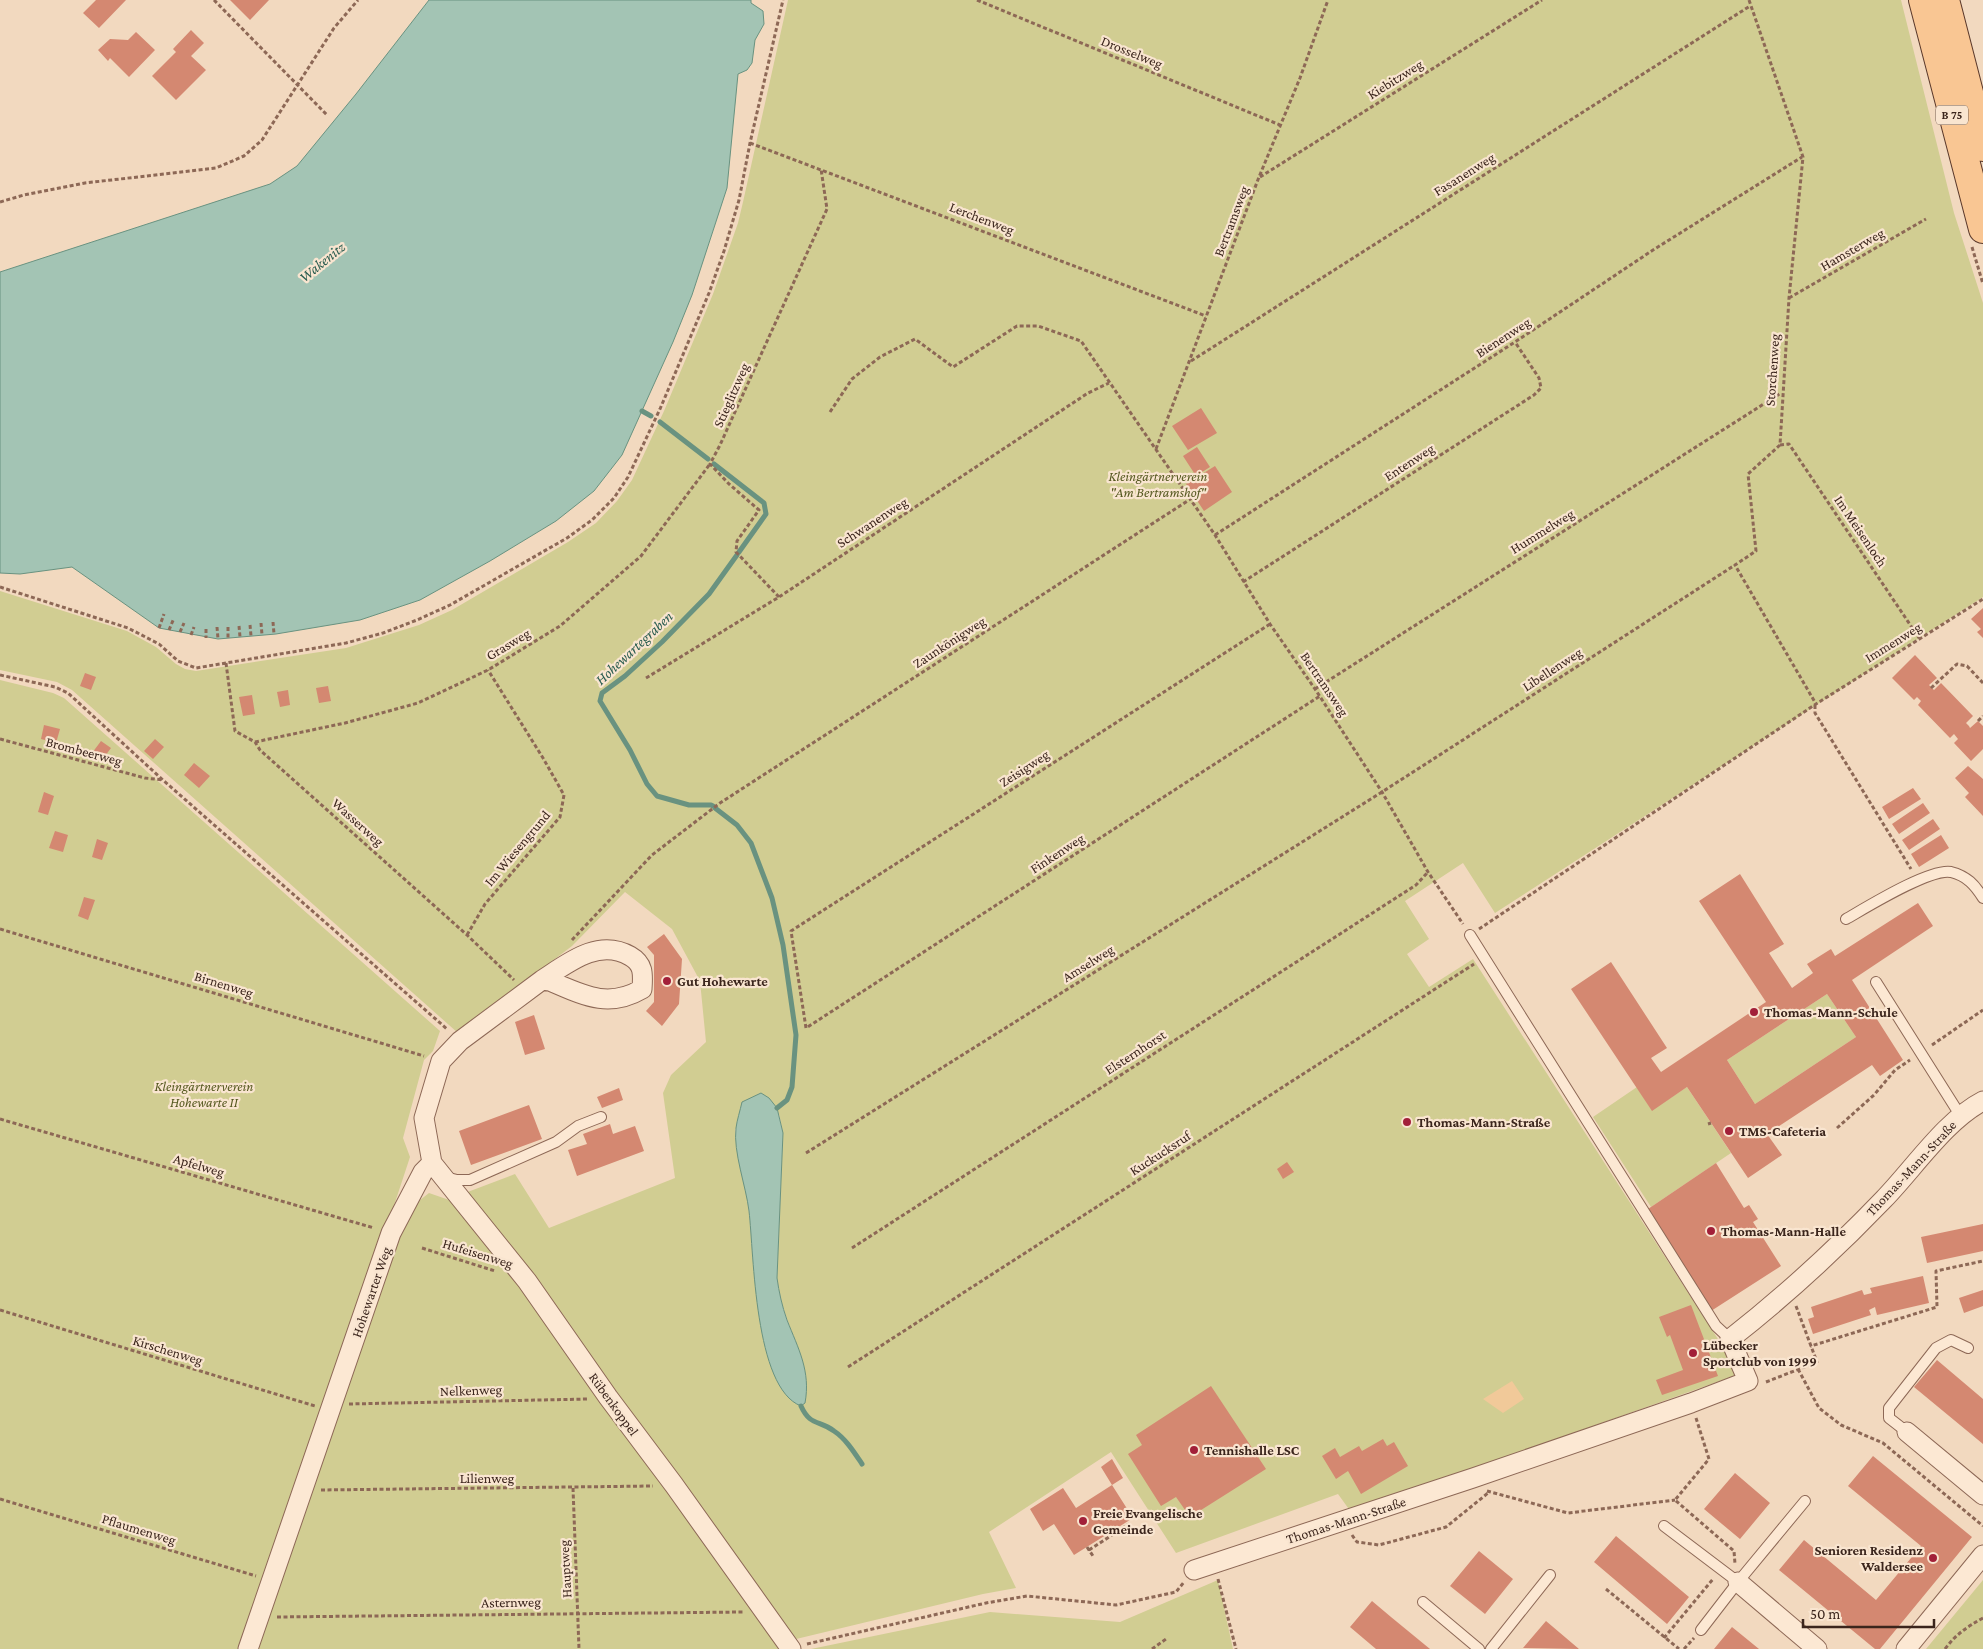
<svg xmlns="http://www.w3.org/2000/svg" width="1983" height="1649" viewBox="0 0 1983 1649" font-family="'Crimson Pro',serif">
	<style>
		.green { fill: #d1cd92; fill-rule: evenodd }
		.sand { fill: #f1c999 }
		.water { fill: #a3c4b4; stroke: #699280 }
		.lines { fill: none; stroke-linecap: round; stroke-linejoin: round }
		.stream { stroke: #699280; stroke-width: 5 }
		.building { fill: #d48871; fill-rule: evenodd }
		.service-casing { stroke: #8d6856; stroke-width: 12 }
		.minor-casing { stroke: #8d6856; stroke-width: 21 }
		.primary-casing { stroke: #5a382a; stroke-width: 30 }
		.path { stroke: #8d6856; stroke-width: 3; stroke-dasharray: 4 2.5; stroke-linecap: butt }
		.service { stroke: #fce8d3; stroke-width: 10 }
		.minor { stroke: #fce8d3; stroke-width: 19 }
		.primary { stroke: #f9c693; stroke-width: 28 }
		.poi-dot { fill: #a22039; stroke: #f9e5d0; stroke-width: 2 }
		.labels { text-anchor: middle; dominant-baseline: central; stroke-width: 4.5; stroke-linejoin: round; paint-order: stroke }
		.shield { fill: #f9e5d0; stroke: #745f52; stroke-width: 1 }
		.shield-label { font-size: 12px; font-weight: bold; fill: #3b251c }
		.street-label { font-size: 14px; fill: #3b251c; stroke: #f9e5d0 }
		.park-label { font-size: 14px; font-style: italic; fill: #565920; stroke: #f9e5d0 }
		.poi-label { font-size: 14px; font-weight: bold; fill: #3b251c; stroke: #f9e5d0; text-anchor: start }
		.water-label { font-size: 15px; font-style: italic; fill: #295c4f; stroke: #f9e5d0 }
	</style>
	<rect width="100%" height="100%" fill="#f2d9bf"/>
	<path class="green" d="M788,0H1901L1954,213L1983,303V597L1495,913L1463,863L1405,901L1429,939L1407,954L1429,987L1473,959L1716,1336L1736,1369L1734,1376L1351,1512L1338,1494L1176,1553L1111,1452L989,1532L1016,1588L983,1594L792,1640L465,1193L515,1174L549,1228L675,1178L663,1093L671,1075L706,1042L700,981L672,929L625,892L572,946L458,1033L72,690L57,682L0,670V591L127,631L156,647L176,664L185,669L196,671L346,648L419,625L452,610L568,542L596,523L617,501L632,480L664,411L713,294L738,223L743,202ZM779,1114L783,1133L777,1278C779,1292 782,1306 787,1319C794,1340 807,1364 806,1387C805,1393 803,1399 801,1405C755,1388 754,1255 749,1212C746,1184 738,1157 735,1129Z
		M0,680L53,693L64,698L440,1031L433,1051L424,1060L403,1138L410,1157L353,1330L243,1649H0Z
		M1827,994L1856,1037L1755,1104L1727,1060Z
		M1637,1087L1652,1110L1687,1087L1731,1153L1651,1207L1593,1117Z
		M429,1193L455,1202L516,1277L779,1649H256L406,1211Z
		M1218,1580L1233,1649H811L990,1612L1120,1622Z
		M1983,1580V1649H1926Z"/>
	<path class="sand" d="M1512,1381L1524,1399L1503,1413L1483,1399Z"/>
	<path class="water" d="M429,0H751V3L763,11L764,24L755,40L752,63L747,70L738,74L727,188L692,295L673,342L622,455L594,491L556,521L490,561L420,600L360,620L276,634L218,639L159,628L72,567L20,574L0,573V272L270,184L297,166L356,94Z
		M761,1093L769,1098L777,1108L783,1133L777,1278C779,1292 782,1306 787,1320C798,1348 811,1371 805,1403L801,1406C754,1388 754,1254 749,1211C746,1186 733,1152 736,1128C737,1120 740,1111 742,1102Z"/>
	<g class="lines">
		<path class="stream" d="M642,411L651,416
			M660,422L708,459
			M714,464L764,503L766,514L739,552
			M713,806L711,805H689L657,796L647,784L630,750L600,701L602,693L625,676L662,642L709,594L737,555
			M715,808L737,825L751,843L772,898L783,945L796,1035L792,1087L787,1100L777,1108
			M801,1406C810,1426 819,1420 834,1431C846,1439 854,1452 862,1464"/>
	</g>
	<path class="building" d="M96,0H126L99,28L83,13Z
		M230,0H269L250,20Z
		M191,30L204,43L191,56L206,70L176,100L152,76L176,52L173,49Z
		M136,32L155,50L129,77L110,58L108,61L98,50L110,39L128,40Z
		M1201,408L1217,433L1188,450L1172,426Z
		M1197,447L1210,467L1196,476L1183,456Z
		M1215,466L1232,492L1204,511L1186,484Z
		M1983,608V638L1977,632L1981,629L1971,619Z
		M1915,655L1937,678L1929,685L1934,690L1941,683L1973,716L1966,723L1969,726L1970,728L1978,721L1983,726V749L1971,761L1954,743L1958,739L1954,734L1950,738L1918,705L1921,701L1917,697L1914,700L1892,678Z
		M85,673L96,677L91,690L80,686Z
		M328,686L331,701L319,703L316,688Z
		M288,690L290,705L280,707L277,692Z
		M252,695L255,714L243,716L239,697Z
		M44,725L60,729L56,743L41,739Z
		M155,739L164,747L153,759L144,751Z
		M101,741L111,748L102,760L92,753Z
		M194,763L210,776L199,788L184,775Z
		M1968,766L1983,779V816L1965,797L1969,793L1955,778Z
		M1913,788L1921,799L1889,819L1882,807Z
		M44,792L54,796L48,815L38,812Z
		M1923,803L1930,813L1899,834L1892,824Z
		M1933,819L1940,829L1909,850L1902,840Z
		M55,831L68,835L63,852L49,848Z
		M1941,835L1949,848L1919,867L1911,854Z
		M97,839L108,843L102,860L92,857Z
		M1740,874L1784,944L1769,953L1792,988L1813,973L1807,964L1831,949L1835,956L1918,903L1933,926L1852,980L1903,1060L1880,1076L1872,1065L1767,1134L1782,1155L1748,1178L1687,1087L1652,1111L1571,989L1611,962L1667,1048L1651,1058L1661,1072L1766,1002L1699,901ZM1827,994L1856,1037L1755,1104L1727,1060Z
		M84,897L95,900L88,920L78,916Z
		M664,934L682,959L679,1004L662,1026L646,1011L654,1002V955L647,947Z
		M534,1015L545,1049L525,1055L515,1022Z
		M619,1088L623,1100L602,1108L597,1097Z
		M529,1105L542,1139L471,1165L459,1131Z
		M610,1124L613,1134L635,1126L644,1151L577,1176L568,1150L587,1144L583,1134Z
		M1287,1162L1294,1172L1283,1179L1277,1169Z
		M1716,1163L1744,1208L1749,1205L1758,1219L1753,1222L1781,1266L1711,1311L1648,1209Z
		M1983,1224V1251L1927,1263L1921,1237Z
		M1923,1276L1929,1303L1877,1315L1875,1307L1869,1310L1871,1315L1813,1334L1808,1319L1814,1317L1811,1307L1862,1290L1864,1295L1872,1293L1870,1288Z
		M1983,1290V1306L1964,1313L1959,1298Z
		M1691,1305L1718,1376L1662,1395L1656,1380L1683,1370L1670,1335L1667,1337L1659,1317Z
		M1937,1360L1983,1399V1444L1914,1387Z
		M1211,1386L1266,1469L1190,1517L1176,1497L1161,1506L1128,1454L1142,1445L1136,1435Z
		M1383,1439L1387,1446L1394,1442L1408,1466L1361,1494L1348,1471L1336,1479L1322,1456L1335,1448L1340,1457L1359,1446L1362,1451Z
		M1873,1456L1972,1537L1880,1649H1875L1779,1570L1804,1540L1876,1600L1921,1546L1848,1486Z
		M1112,1459L1123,1478L1112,1485L1101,1467Z
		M1735,1473L1770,1503L1740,1539L1704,1509Z
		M1112,1485L1133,1518L1074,1555L1054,1524L1043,1531L1030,1509L1063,1488L1076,1508Z
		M1616,1536L1689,1597L1667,1624L1594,1562Z
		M1479,1551L1513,1579L1485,1614L1450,1586Z
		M1372,1601L1391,1617L1430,1649H1376L1350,1627Z
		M1546,1621L1579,1649L1523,1648Z
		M1732,1627L1748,1640L1759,1649H1714Z"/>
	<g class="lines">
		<defs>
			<path id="service" d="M1846,919C1867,907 1930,868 1951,872C1967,876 1975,885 1983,898
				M1470,935L1716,1326L1730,1339
				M1876,982L1960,1115
				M445,1177L457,1180H470L556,1142L578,1126L601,1117
				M1907,1432L1889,1418V1408L1936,1348L1951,1340L1968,1348
				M1664,1526L1738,1582
				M1423,1602L1479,1649
				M1701,1630L1738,1582L1805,1501
				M1491,1649L1550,1575"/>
			<path id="minor" d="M542,980C568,963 598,938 630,956C644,964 643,974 642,989C608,1009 583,995 550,981L542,980L460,1041L441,1061L424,1118L432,1163L527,1281L608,1397L674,1485L791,1649
				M1907,1432L1983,1495
				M1194,1570L1473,1478L1691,1403L1748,1381L1730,1339C1785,1296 1836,1249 1884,1199C1914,1168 1946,1120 1983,1101
				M1738,1582L1817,1649
				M248,1649L391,1233L423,1172L432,1163
				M1906,1649L1983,1555"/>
			<path id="primary" d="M1923,0L1983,229
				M1945,0L1983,147"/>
		</defs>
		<use href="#service" class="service-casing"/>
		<use href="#minor" class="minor-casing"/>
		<use href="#primary" class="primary-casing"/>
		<path class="path" d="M214,0L327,115
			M977,0L1280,125
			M1749,0L1803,157L1789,298L1780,445L1748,474L1756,551L1735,565L1816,704
			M750,143L1206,316
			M1260,177L1542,0
			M0,202L24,195L85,183L216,168L244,156L262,140L334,28L358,0
			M1972,247L1983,284
			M1789,298L1926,219
			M1191,361L1750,6
			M830,412L852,379L880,357L915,339L953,367L1017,326H1038L1081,341L1215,535L1270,624L1315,689L1382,792L1428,872L1463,924
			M1780,445L1789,444L1919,638
			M1156,449L1259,177L1300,78L1328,0
			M1215,535L1515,342L1653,250L1802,157
			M1243,582L1534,395L1541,388L1539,378L1515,342
			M0,587L128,628L159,644L178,661L196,668L346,643L383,633L417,620L450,605L567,538L592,520L614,498L628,477L660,409L709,293L724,251L739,200L750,143L783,0
			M779,597L736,552L737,541L759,510L729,484L710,464L720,445L827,209L821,169
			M273,622L274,634
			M261,623L262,635
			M1270,624L791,931L806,1028L1320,696
			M250,625L251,636
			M239,626L240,637
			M217,627L218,639
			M228,627V639
			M159,628L164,614
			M206,629V638
			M169,630L174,618
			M180,632L184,623
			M191,635L194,627
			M226,663L235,731L255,742L260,750L467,935L514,980
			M0,675L55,687L68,693L164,781L447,1029
			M646,678L779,597L1088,393L1109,383
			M1931,688L1957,664L1967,666L1983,683
			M1315,689L1781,393
			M1815,705V713L1911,869
			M1978,721L1983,716
			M0,739L145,778L163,780
			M255,742L345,723L418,703L488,670L560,626L641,556L710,464
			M0,929L424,1056
			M1479,929L1816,704L1983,599
			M467,935L485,904L560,817L564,795L543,758L488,670
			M572,940L652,855L720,803L1189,500
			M1932,1045L1983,1010
			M0,1119L374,1228
			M1708,1124L1711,1123
			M1837,1128L1874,1095L1895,1070L1910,1060
			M806,1153L1382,792L1735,565
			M422,1248L495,1271
			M852,1248L1416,885L1428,872
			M1796,1306L1811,1346L1937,1307L1936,1271L1983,1261
			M0,1310L315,1406
			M848,1367L1474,964
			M1798,1369L1819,1408L1841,1425L1883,1443L1983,1526
			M1766,1382L1817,1362L1811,1346
			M349,1404L588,1399
			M1696,1418L1709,1459L1675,1500L1734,1551L1735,1564
			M573,1488L579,1649
			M321,1490L653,1486
			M1487,1491L1568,1513L1675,1500
			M0,1499L256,1576
			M1352,1535L1357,1542L1379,1545L1446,1527L1488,1493
			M1087,1547L1093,1556
			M1089,1550L1129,1524
			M1218,1579L1236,1649
			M1606,1589L1679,1649
			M277,1617L743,1612
			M1664,1638L1713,1579
			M807,1644L986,1603L1027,1596L1116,1605L1176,1592L1184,1582
			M1152,1649L1166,1639
			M1684,1649L1694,1638
			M1945,1649C1956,1634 1967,1627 1983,1618"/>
		<use href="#service" class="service"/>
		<use href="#minor" class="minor"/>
		<use href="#primary" class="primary"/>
	</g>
	<g class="poi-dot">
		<circle cx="667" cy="981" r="5"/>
		<circle cx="1754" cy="1012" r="5"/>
		<circle cx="1407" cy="1122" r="5"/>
		<circle cx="1729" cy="1131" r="5"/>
		<circle cx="1711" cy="1231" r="5"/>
		<circle cx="1693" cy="1353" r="5"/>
		<circle cx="1194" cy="1450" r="5"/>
		<circle cx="1083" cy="1521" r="5"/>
		<circle cx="1933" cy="1558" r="5"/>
	</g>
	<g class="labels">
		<rect class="shield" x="1936" y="105.5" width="32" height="19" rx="4"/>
		<g class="shield-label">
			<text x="1952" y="115">B 75</text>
		</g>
		<g class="street-label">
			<text transform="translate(1132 52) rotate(22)">Drosselweg</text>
			<text transform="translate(1395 79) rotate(-32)">Kiebitzweg</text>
			<text transform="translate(1464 174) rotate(-32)">Fasanenweg</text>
			<text transform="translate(982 218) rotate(21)">Lerchenweg</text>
			<text transform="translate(1231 221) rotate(-69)">Bertramsweg</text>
			<text transform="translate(1852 249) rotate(-30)">Hamsterweg</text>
			<text transform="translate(1503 337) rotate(-33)">Bienenweg</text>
			<text transform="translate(1772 370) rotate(-86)">Storchenweg</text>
			<text transform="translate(731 395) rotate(-66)">Stieglitzweg</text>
			<text transform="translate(1409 462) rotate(-33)">Entenweg</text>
			<text transform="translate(872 522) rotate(-33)">Schwanenweg</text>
			<text transform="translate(1542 531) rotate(-32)">Hummelweg</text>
			<text transform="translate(1861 531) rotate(56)">Im Meisenloch</text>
			<text transform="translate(949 642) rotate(-33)">Zaunkönigweg</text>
			<text transform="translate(1893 642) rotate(-32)">Immenweg</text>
			<text transform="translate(508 644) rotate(-31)">Grasweg</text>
			<text transform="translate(1552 669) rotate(-33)">Libellenweg</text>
			<text transform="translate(1325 684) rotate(56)">Bertramsweg</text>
			<text transform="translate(84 751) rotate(15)">Brombeerweg</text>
			<text transform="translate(1024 768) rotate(-33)">Zeisigweg</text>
			<text transform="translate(358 822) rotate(42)">Wasserweg</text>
			<text transform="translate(517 848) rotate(-50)">Im Wiesengrund</text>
			<text transform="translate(1057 853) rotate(-33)">Finkenweg</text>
			<text transform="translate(1088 963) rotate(-32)">Amselweg</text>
			<text transform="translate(224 984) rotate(17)">Birnenweg</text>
			<text transform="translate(1135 1052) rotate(-33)">Elsternhorst</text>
			<text transform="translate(1160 1153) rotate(-33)">Kuckucksruf</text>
			<text transform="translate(199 1165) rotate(16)">Apfelweg</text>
			<text transform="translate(1911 1168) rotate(-47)">Thomas-Mann-Straße</text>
			<text transform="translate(478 1253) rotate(17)">Hufeisenweg</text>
			<text transform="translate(371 1292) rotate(-71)">Hohewarter Weg</text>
			<text transform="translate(168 1350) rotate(17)">Kirschenweg</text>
			<text transform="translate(471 1390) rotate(-2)">Nelkenweg</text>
			<text transform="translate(614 1404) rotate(54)">Rübenkoppel</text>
			<text x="487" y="1478">Lilienweg</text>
			<text transform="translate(1346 1520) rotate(-18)">Thomas-Mann-Straße</text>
			<text transform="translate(139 1529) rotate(17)">Pflaumenweg</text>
			<text transform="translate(565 1569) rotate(-93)">Hauptweg</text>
			<text transform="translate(511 1602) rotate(-1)">Asternweg</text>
		</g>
		<g class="park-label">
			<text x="1158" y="476">Kleingärtnerverein<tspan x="1158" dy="16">"Am Bertramshof"</tspan></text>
			<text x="204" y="1086">Kleingärtnerverein<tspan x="204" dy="16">Hohewarte II</tspan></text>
		</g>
		<g class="poi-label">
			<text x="677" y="981">Gut Hohewarte</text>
			<text x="1764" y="1012">Thomas-Mann-Schule</text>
			<text x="1417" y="1122">Thomas-Mann-Straße</text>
			<text x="1739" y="1131">TMS-Cafeteria</text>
			<text x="1721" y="1231">Thomas-Mann-Halle</text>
			<text x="1703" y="1345">Lübecker<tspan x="1703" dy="16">Sportclub von 1999</tspan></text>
			<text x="1204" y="1450">Tennishalle LSC</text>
			<text x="1093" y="1513">Freie Evangelische<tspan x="1093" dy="16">Gemeinde</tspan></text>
			<text x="1923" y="1550" text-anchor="end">Senioren Residenz<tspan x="1923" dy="16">Waldersee</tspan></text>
		</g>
		<g class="water-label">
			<text transform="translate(322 262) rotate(-39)">Wakenitz</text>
			<text transform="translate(634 648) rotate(-43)">Hohewartegraben</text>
		</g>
	</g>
	<path d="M1803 1619v8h131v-8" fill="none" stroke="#3b251c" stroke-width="2.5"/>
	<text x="1810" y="1619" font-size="15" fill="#3b251c" stroke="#f9e5d0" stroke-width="4" paint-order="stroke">50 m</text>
</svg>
